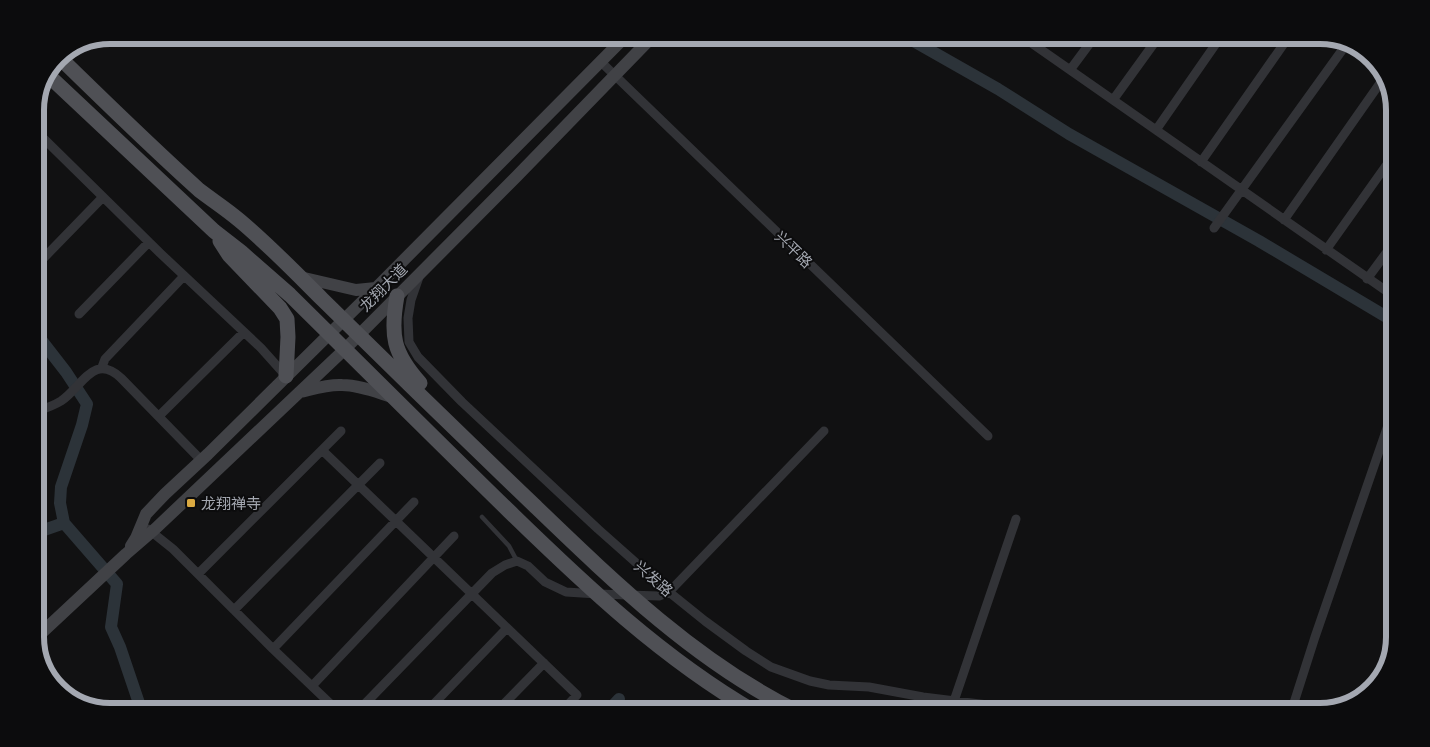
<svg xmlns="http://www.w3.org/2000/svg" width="1430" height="747" viewBox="0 0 1430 747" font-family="'Golos Text','Noto Sans SC',sans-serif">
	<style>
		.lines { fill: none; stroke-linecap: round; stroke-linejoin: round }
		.canal { stroke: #2c3339; stroke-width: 12 }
		.service { stroke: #323337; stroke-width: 4.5 }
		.minor { stroke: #323337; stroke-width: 9 }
		.secondary { stroke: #414246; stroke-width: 12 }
		.primary { stroke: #4f5055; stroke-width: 15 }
		.poi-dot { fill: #daa941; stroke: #0c0c0d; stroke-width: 2 }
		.labels { text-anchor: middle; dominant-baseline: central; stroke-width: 4; stroke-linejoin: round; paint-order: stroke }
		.street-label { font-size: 15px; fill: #a4a8b1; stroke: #0c0c0d }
		.poi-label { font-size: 15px; fill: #a4a8b1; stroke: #0c0c0d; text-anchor: start }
		.rim { fill: none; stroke: #a4a8b1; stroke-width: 6 }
	</style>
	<rect width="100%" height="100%" fill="#111112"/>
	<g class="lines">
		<path class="canal" d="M903,35L998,89L1069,134L1259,241L1395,322
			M35,332L66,372L87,404L82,425L61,487L60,503L64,523L117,584L111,627L120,647L142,712
			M35,536L44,530L64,523
			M607,712L619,699"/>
		<path class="service" d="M482,517L509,546L517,561"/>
		<path class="minor" d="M1020,35L1395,297
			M970,36V35
			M601,62L988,436
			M1070,70L1096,35
			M1113,100L1160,35
			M35,130L160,253L261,348L286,376
			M1156,130L1222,35
			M1201,162L1290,35
			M1284,220L1385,76
			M1214,228L1348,42
			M1326,250L1395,153
			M35,267L103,197
			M419,277L411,300L408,318L409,342L418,357L462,402L598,529L669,592L705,621L746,651L771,667L810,681L829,685L869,687L923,697L1012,708L1032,712
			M1367,279L1395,241
			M79,314L149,242
			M102,367L105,359L184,276
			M35,412C44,409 53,406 61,401C82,387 94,352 121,378L201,460
			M159,416L244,332
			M322,450L577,695L561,712
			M148,529L173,549L273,649L339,712
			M198,574L341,431
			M234,610L380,463
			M273,649L414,502
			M312,686L454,536
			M954,701L1016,519
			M357,712L492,573L505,565L517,561L528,566L545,582L566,592L597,594L659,596L669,592L824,431
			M426,712L507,628
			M496,712L544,663
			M1291,712L1315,637L1395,405"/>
		<path class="secondary" d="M300,277L356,290L376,288
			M300,392C313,389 329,384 342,385C359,385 376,392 392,397
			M131,546L136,538L146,514L165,494L208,454L376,288L627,35
			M35,639L126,554L155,529L344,350L516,177L654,35"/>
		<path class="primary" d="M58,56C104,101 151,147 199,190C212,200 226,209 239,220C268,244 295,272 322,299C393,369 464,438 536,507C616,584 698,663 798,712
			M49,76L214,231L241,252L290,295C363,367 435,439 509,511C585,585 662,658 755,712
			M220,241L229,255L280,308L287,319L288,337L286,376
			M397,296C390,335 393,353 420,383"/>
	</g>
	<rect class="poi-dot" x="186" y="498" width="10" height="10" rx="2.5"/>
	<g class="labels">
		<g class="street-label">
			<text transform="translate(794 249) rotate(44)">兴平路</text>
			<text transform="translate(383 287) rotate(-45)">龙翔大道</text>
			<text transform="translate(654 578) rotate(41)">兴发路</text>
		</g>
		<g class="poi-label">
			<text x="201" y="503">龙翔禅寺</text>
		</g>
	</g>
	<path d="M0 0H1430V747H0ZM110 44H1320A66 66 0 0 1 1386 110V637A66 66 0 0 1 1320 703H110A66 66 0 0 1 44 637V110A66 66 0 0 1 110 44Z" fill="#0c0c0d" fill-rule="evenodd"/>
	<path class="rim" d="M110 44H1320A66 66 0 0 1 1386 110V637A66 66 0 0 1 1320 703H110A66 66 0 0 1 44 637V110A66 66 0 0 1 110 44Z"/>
</svg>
